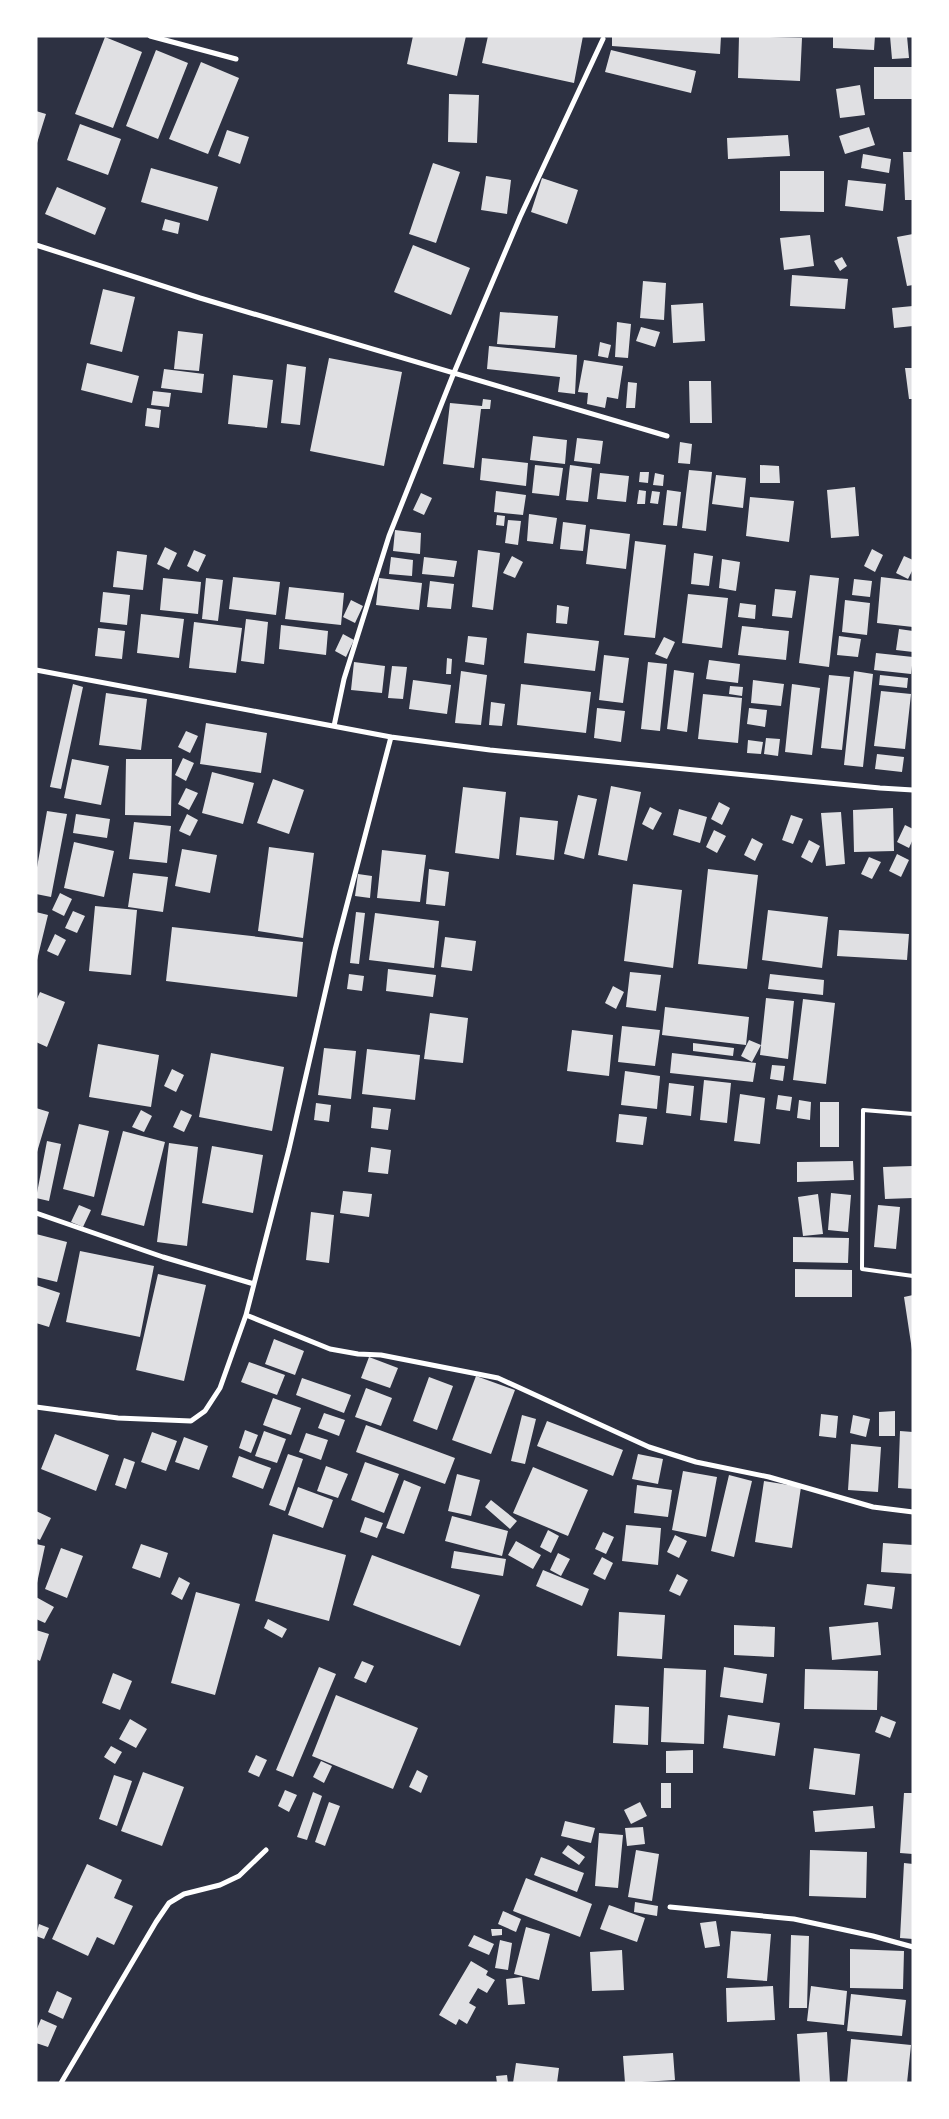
<svg xmlns="http://www.w3.org/2000/svg" width="949" height="2119" viewBox="0 0 949 2119" font-family="'Nunito Sans',sans-serif">
	<style>
		.building { fill: #e0e0e3 }
		.lines { fill: none; stroke-linecap: round; stroke-linejoin: round }
		.service { stroke: #fff; stroke-width: 4 }
		.minor { stroke: #fff; stroke-width: 5 }
	</style>
	<rect width="100%" height="100%" fill="#2d3142"/>
	<path class="building" d="M413,36H466L457,76L407,64Z
		M488,36H583L574,83L482,63Z
		M612,36H721L720,54L612,46Z
		M739,36L802,38L800,81L738,78Z
		M833,36H875L874,50L833,48Z
		M890,36H907L909,58L892,59Z
		M105,37L142,52L113,128L75,114Z
		M156,50L188,63L158,139L126,126Z
		M611,50L696,71L691,93L605,72Z
		M201,62L239,78L208,154L169,139Z
		M874,67H913V99H874Z
		M860,85L865,115L840,118L836,89Z
		M449,94L479,95L477,143L448,142Z
		M36,111L46,114L37,143H36Z
		M80,124L121,139L108,175L67,160Z
		M869,127L875,145L845,154L839,136Z
		M227,130L249,137L240,164L218,156Z
		M788,135L790,156L728,159L727,138Z
		M903,152H913V200H905Z
		M863,154L891,159L889,173L861,168Z
		M433,163L460,172L436,243L409,234Z
		M151,168L218,187L208,221L141,202Z
		M780,171H824V212L780,211Z
		M486,176L511,180L507,214L481,210Z
		M542,178L578,190L567,224L531,212Z
		M848,180L886,184L883,211L845,206Z
		M57,187L106,208L95,235L45,214Z
		M165,219L180,223L178,234L162,230Z
		M913,234V285L907,286L897,237Z
		M810,235L814,266L784,270L780,238Z
		M413,245L470,268L451,315L394,292Z
		M842,257L847,266L840,271L834,261Z
		M792,275L848,279L845,309L790,306Z
		M643,281L666,283L664,320L640,318Z
		M103,289L135,297L122,352L90,344Z
		M703,303L705,341L673,343L671,305Z
		M913,306V326L894,328L892,308Z
		M500,312L558,316L555,348L497,344Z
		M617,322L631,324L628,358L615,357Z
		M641,327L660,332L655,347L636,341Z
		M178,331L203,334L199,371L174,369Z
		M600,342L611,345L608,358L598,356Z
		M489,346L577,355L575,394L558,392L560,377L487,369Z
		M329,358L402,372L384,466L310,451Z
		M584,360L623,366L618,399L607,397L605,408L587,404L588,393L578,392Z
		M87,363L139,376L132,403L81,390Z
		M287,364L306,367L300,425L281,423Z
		M905,368H913V399H909Z
		M164,369L204,374L202,393L161,388Z
		M233,375L273,380L267,428L228,424Z
		M689,381H711L712,423H690Z
		M628,382L637,383L635,408H626Z
		M153,391L171,393L169,407L151,405Z
		M483,399L491,400L490,409H481L474,468L443,464L450,403L482,406Z
		M147,408L161,410L159,428L145,426Z
		M533,436L567,440L565,464L530,460Z
		M577,438L603,441L600,464L574,461Z
		M680,442L692,444L690,464L678,463Z
		M482,458L528,463L526,486L480,480Z
		M535,465L563,468L559,496L532,493Z
		M570,465L592,468L588,502L566,500Z
		M760,465L779,466L780,483H760Z
		M689,470L712,472L706,531L682,528Z
		M640,472H649L648,483L639,482Z
		M600,473L629,476L626,502L597,499Z
		M655,473L664,475L663,486L653,485Z
		M716,475L746,478L743,508L712,504Z
		M855,487L859,536L831,538L827,490Z
		M639,490L646,491L645,504H637Z
		M667,490L681,492L677,526L663,525Z
		M496,491L526,495L523,515L494,512Z
		M652,491L660,492L658,504L650,503Z
		M421,493L432,498L424,515L413,510Z
		M750,497L794,501L789,542L746,536Z
		M529,514L557,518L553,544L527,541Z
		M497,515L505,516L504,526L496,525Z
		M508,520L521,521L518,545L505,543Z
		M563,522L586,525L583,551L560,549Z
		M590,529L630,534L626,569L586,564Z
		M395,530L421,533L420,554L393,551Z
		M635,541L666,545L655,638L624,635Z
		M165,547L177,553L169,570L157,564Z
		M872,549L883,555L875,572L864,566Z
		M194,550L206,555L198,572L187,566Z
		M478,550L500,553L493,610L472,607Z
		M117,551L147,555L143,590L113,587Z
		M694,553L713,556L709,586L691,584Z
		M512,556L523,562L515,578L503,573Z
		M904,556L913,560V569L908,579L896,573Z
		M391,557L413,560L412,576L389,574Z
		M424,557L457,561L454,577L422,574Z
		M722,559L740,562L736,591L719,588Z
		M810,575L839,578L829,667L799,663Z
		M233,577L280,582L276,615L229,609Z
		M881,577L913,581V627L877,623Z
		M163,578L201,582L198,614L160,610Z
		M206,578L223,580L218,621L202,619Z
		M379,578L422,583L419,610L376,605Z
		M854,579L872,581L870,597L852,595Z
		M430,581L454,584L451,609L427,607Z
		M289,587L344,593L341,625L285,619Z
		M775,589L796,591L792,618L772,616Z
		M103,592L130,595L127,625L100,622Z
		M688,594L728,598L722,648L682,643Z
		M351,600L363,606L355,623L343,617Z
		M845,600L870,603L867,635L842,632Z
		M740,603L756,605L755,619L738,617Z
		M557,605L569,607L567,624L556,623Z
		M141,614L184,619L179,658L137,653Z
		M246,619L268,622L264,664L241,661Z
		M194,622L242,628L236,673L189,668Z
		M281,625L328,631L326,655L279,649Z
		M742,626L789,631L786,660L738,655Z
		M98,628L125,631L122,659L95,656Z
		M899,629L913,631V652L896,650Z
		M527,633L599,641L595,671L524,663Z
		M343,634L354,640L346,657L335,651Z
		M468,636L487,638L484,665L465,662Z
		M839,636L861,639L858,657L837,655Z
		M664,637L675,642L667,659L655,654Z
		M876,653L913,657L911,674L874,670Z
		M604,655L629,658L623,703L599,700Z
		M447,658L452,659L451,674H446Z
		M709,660L740,664L738,683L706,679Z
		M354,662L385,666L382,693L351,690Z
		M648,662L667,664L660,731L641,729Z
		M392,666L407,667L403,699L388,698Z
		M674,670L694,673L687,732L667,729Z
		M461,671L487,675L481,725L455,723Z
		M854,671L873,674L863,767L844,765Z
		M829,675L850,677L842,750L821,748Z
		M880,675L908,678L907,688L879,685Z
		M413,680L451,685L447,714L409,709Z
		M753,680L784,684L781,706L751,703Z
		M73,684L83,687L61,789L50,787Z
		M521,684L591,692L586,733L517,725Z
		M792,684L820,688L812,755L785,752Z
		M730,686L743,687L742,696L729,694Z
		M881,691L911,694L905,749L874,746Z
		M106,693L147,699L141,750L99,745Z
		M703,694L742,698L738,743L698,739Z
		M491,702L505,704L502,726L489,725Z
		M597,708L625,711L621,742L594,738Z
		M749,708L767,710L765,727L747,724Z
		M206,723L267,733L261,773L200,764Z
		M186,731L198,736L190,753L178,747Z
		M766,738L780,739L778,756L764,754Z
		M748,740L763,742L761,754L747,753Z
		M877,754L904,757L902,772L875,769Z
		M183,758L194,763L186,781L175,775Z
		M72,759L109,766L101,805L64,798Z
		M126,759H172L171,816L125,815Z
		M212,772L254,783L243,824L202,813Z
		M273,779L304,790L289,834L257,823Z
		M611,786L641,792L627,861L598,855Z
		M463,787L506,792L499,859L455,853Z
		M186,788L198,793L189,810L178,804Z
		M578,795L597,799L584,859L564,854Z
		M719,802L730,808L722,825L711,819Z
		M650,807L662,813L653,830L642,824Z
		M893,808L894,851L854,852L853,810Z
		M679,809L707,817L700,843L673,835Z
		M47,811L67,814L51,897L36,894V873Z
		M841,812L845,864L826,866L821,813Z
		M76,814L110,819L107,838L73,833Z
		M187,814L198,820L190,836L179,831Z
		M791,815L803,819L793,844L782,840Z
		M520,817L558,821L554,860L516,855Z
		M134,822L171,826L167,863L129,859Z
		M905,825L913,829V839L909,848L897,842Z
		M714,830L726,836L717,853L706,847Z
		M752,838L763,844L755,861L744,855Z
		M809,840L820,846L812,863L801,857Z
		M74,842L114,851L104,897L64,888Z
		M269,847L314,853L303,938L258,931Z
		M182,849L217,855L210,893L175,886Z
		M382,850L426,855L420,902L377,898Z
		M897,854L909,860L901,877L889,871Z
		M869,857L881,862L872,879L861,874Z
		M429,869L449,872L445,906L426,904Z
		M708,869L758,875L747,969L698,964Z
		M133,873L168,877L163,912L128,907Z
		M358,874L372,876L370,898L355,896Z
		M633,884L682,890L673,968L624,961Z
		M60,893L72,899L64,916L52,910Z
		M95,906L137,910L131,975L89,971Z
		M768,910L828,917L822,968L762,960Z
		M73,911L85,916L77,933L65,928Z
		M36,912L48,915L37,960H36Z
		M356,912L365,913L359,964L350,963Z
		M375,913L439,921L434,968L369,960Z
		M172,927L303,942L297,997L166,981Z
		M839,930L909,934L907,960L837,956Z
		M55,934L66,940L58,956L47,951Z
		M445,937L476,941L472,971L441,967Z
		M388,969L436,975L433,997L386,991Z
		M630,972L661,975L656,1011L626,1007Z
		M349,974L364,976L362,991L347,989Z
		M770,974L824,980L823,995L768,989Z
		M613,986L624,992L616,1009L605,1003Z
		M40,992L65,1002L47,1047L36,1042V1001Z
		M766,998L794,1001L788,1059L760,1055Z
		M803,999L835,1003L826,1084L793,1080Z
		M665,1007L749,1017L746,1045L662,1035Z
		M430,1013L468,1018L463,1063L424,1059Z
		M622,1026L660,1030L655,1066L618,1062Z
		M572,1030L613,1035L609,1076L567,1071Z
		M749,1040L761,1045L752,1062L741,1056Z
		M693,1043L734,1048L733,1056L693,1051Z
		M98,1044L159,1055L151,1107L89,1097Z
		M324,1048L356,1051L351,1099L318,1095Z
		M367,1049L420,1055L415,1100L362,1094Z
		M211,1053L284,1067L272,1131L199,1117Z
		M672,1053L756,1063L753,1082L670,1073Z
		M772,1065L785,1066L783,1081L770,1079Z
		M172,1069L184,1075L176,1092L164,1086Z
		M625,1071L660,1076L657,1109L621,1105Z
		M704,1080L731,1083L727,1123L700,1120Z
		M669,1083L694,1086L691,1116L666,1113Z
		M740,1094L765,1098L760,1144L734,1141Z
		M778,1095L792,1097L790,1111L776,1109Z
		M799,1100L811,1102L810,1120L797,1118Z
		M820,1102H839V1147H820Z
		M316,1103L331,1105L329,1122L314,1120Z
		M373,1107L391,1109L388,1130L371,1128Z
		M36,1108L49,1112L37,1152H36Z
		M141,1110L152,1116L144,1132L132,1127Z
		M181,1110L192,1115L184,1132L173,1127Z
		M619,1114L647,1117L643,1145L616,1142Z
		M79,1124L109,1131L94,1197L63,1189Z
		M123,1131L165,1142L144,1226L101,1215Z
		M47,1141L61,1144L49,1201L36,1198Z
		M169,1143L198,1147L187,1246L157,1242Z
		M212,1146L263,1155L253,1213L202,1203Z
		M371,1147L391,1150L388,1174L368,1172Z
		M853,1161L854,1180L797,1182V1162Z
		M913,1166V1198L885,1199L883,1167Z
		M343,1191L372,1194L369,1217L340,1213Z
		M831,1193L851,1195L848,1232L828,1230Z
		M818,1194L823,1234L803,1236L798,1197Z
		M79,1205L91,1210L83,1227L71,1222Z
		M878,1205L900,1207L896,1249L874,1247Z
		M311,1212L334,1215L329,1263L306,1260Z
		M36,1234L67,1242L57,1282L36,1277Z
		M793,1237L849,1238L848,1263L793,1262Z
		M80,1251L154,1266L140,1337L66,1322Z
		M795,1269L852,1270V1297H795Z
		M158,1274L206,1285L184,1381L136,1370Z
		M36,1285L60,1293L49,1327L36,1323Z
		M913,1295V1350H912L904,1297Z
		M274,1339L304,1351L295,1375L265,1364Z
		M369,1357L398,1368L390,1388L361,1378Z
		M249,1362L285,1375L277,1395L241,1382Z
		M476,1376L515,1390L491,1454L452,1440Z
		M429,1377L453,1386L437,1430L413,1421Z
		M302,1378L351,1395L344,1413L296,1395Z
		M366,1388L392,1398L381,1426L355,1417Z
		M273,1398L301,1408L291,1435L263,1425Z
		M895,1411V1436H879V1412Z
		M324,1413L345,1420L339,1436L318,1428Z
		M821,1414L838,1416L836,1438L819,1436Z
		M522,1415L536,1419L525,1464L511,1461Z
		M853,1415L870,1419L866,1437L850,1433Z
		M547,1421L623,1450L613,1476L537,1446Z
		M366,1425L455,1458L445,1484L356,1452Z
		M245,1430L258,1435L251,1453L239,1448Z
		M264,1431L286,1439L277,1463L255,1456Z
		M900,1431L913,1432V1489L898,1488Z
		M152,1432L177,1441L166,1471L141,1462Z
		M306,1433L328,1440L321,1460L299,1452Z
		M55,1434L109,1455L96,1491L41,1469Z
		M184,1437L208,1446L199,1470L175,1462Z
		M851,1444L881,1447L878,1492L848,1490Z
		M288,1454L303,1459L285,1511L269,1505Z
		M638,1454L663,1459L658,1484L632,1479Z
		M239,1456L271,1468L263,1489L232,1477Z
		M124,1458L135,1462L126,1489L115,1485Z
		M365,1462L399,1474L384,1513L351,1500Z
		M326,1466L348,1474L338,1498L317,1491Z
		M533,1467L588,1490L568,1536L513,1513Z
		M683,1471L717,1477L706,1537L672,1530Z
		M457,1474L480,1480L471,1516L448,1511Z
		M729,1475L752,1481L734,1557L711,1551Z
		M404,1480L421,1487L404,1534L386,1528Z
		M764,1481L801,1487L792,1548L755,1542Z
		M637,1485L672,1490L668,1517L634,1513Z
		M298,1487L333,1500L323,1528L288,1515Z
		M491,1500L517,1521L510,1529L485,1507Z
		M36,1511L51,1518L40,1540L36,1538Z
		M452,1516L508,1531L502,1556L445,1541Z
		M365,1517L383,1523L377,1538L360,1532Z
		M626,1525L661,1528L658,1565L622,1561Z
		M548,1530L559,1536L551,1553L540,1547Z
		M603,1532L614,1537L606,1554L595,1549Z
		M273,1534L346,1555L329,1621L255,1601Z
		M675,1535L687,1541L679,1558L667,1552Z
		M516,1541L541,1555L533,1569L508,1555Z
		M883,1543L913,1545V1574L881,1572Z
		M36,1544L45,1546L37,1583H36Z
		M141,1544L168,1553L160,1578L132,1568Z
		M61,1548L83,1556L67,1598L45,1589Z
		M454,1551L506,1559L503,1576L451,1568Z
		M558,1553L570,1559L561,1576L550,1570Z
		M372,1555L480,1595L460,1646L353,1605Z
		M602,1557L613,1563L605,1580L593,1574Z
		M543,1570L589,1589L582,1606L536,1586Z
		M677,1574L688,1580L680,1596L669,1591Z
		M179,1577L190,1583L182,1600L171,1594Z
		M867,1584L895,1587L892,1609L864,1605Z
		M196,1592L240,1604L215,1695L171,1683Z
		M36,1597L54,1607L45,1623L36,1619Z
		M619,1612L665,1615L662,1659L617,1656Z
		M268,1619L287,1629L282,1638L264,1628Z
		M878,1622L881,1655L832,1660L829,1627Z
		M734,1625L775,1627L774,1657L734,1655Z
		M36,1630L49,1634L40,1661L36,1659Z
		M362,1661L374,1666L366,1683L354,1678Z
		M319,1667L336,1674L293,1777L276,1770Z
		M724,1667L767,1674L763,1703L720,1697Z
		M664,1668L706,1670L704,1744L661,1742Z
		M805,1669L878,1671L877,1710L804,1709Z
		M113,1673L132,1681L120,1710L102,1703Z
		M336,1695L418,1728L393,1789L312,1756Z
		M615,1705L649,1707L648,1745L613,1743Z
		M728,1715L780,1723L775,1756L723,1748Z
		M881,1716L896,1722L890,1738L875,1732Z
		M130,1719L147,1729L136,1748L119,1739Z
		M111,1746L122,1752L115,1764L104,1757Z
		M814,1748L860,1754L855,1795L809,1789Z
		M693,1750V1773H666V1751Z
		M256,1755L267,1760L259,1777L248,1772Z
		M321,1761L332,1766L324,1783L313,1777Z
		M417,1770L428,1776L421,1793L409,1787Z
		M143,1772L184,1787L162,1846L121,1831Z
		M114,1775L132,1781L117,1826L99,1819Z
		M661,1783H671V1808H661Z
		M285,1790L297,1795L289,1812L278,1806Z
		M313,1792L322,1796L307,1840L297,1837Z
		M904,1793H913V1854L900,1853Z
		M329,1802L340,1806L325,1846L315,1842Z
		M640,1802L647,1816L631,1824L624,1810Z
		M873,1806L875,1828L815,1832L813,1811Z
		M565,1821L595,1828L591,1843L561,1836Z
		M643,1827L645,1844L627,1846L625,1828Z
		M599,1833L623,1835L618,1888L595,1886Z
		M568,1845L585,1857L579,1865L562,1853Z
		M636,1850L659,1854L652,1901L628,1897Z
		M810,1850L867,1852L866,1898L809,1896Z
		M541,1857L584,1873L577,1892L534,1875Z
		M904,1863L913,1864V1939L900,1938Z
		M87,1864L122,1880L114,1898L133,1906L114,1945L97,1937L88,1956L52,1939Z
		M526,1878L592,1904L580,1937L513,1911Z
		M635,1902L658,1906L657,1916L634,1912Z
		M609,1905L645,1918L637,1942L600,1929Z
		M503,1911L521,1919L516,1932L498,1924Z
		M716,1921L720,1946L705,1948L700,1923Z
		M39,1924L49,1928L44,1939L36,1936Z
		M526,1927L550,1934L539,1980L514,1974Z
		M491,1929H502V1935L492,1936Z
		M731,1931L771,1934L767,1981L727,1978Z
		M474,1935L494,1944L489,1955L468,1946Z
		M791,1935L809,1936L807,2008H789Z
		M500,1940L512,1943L508,1970L495,1968Z
		M850,1949L904,1951L903,1989L850,1988Z
		M622,1950L624,1990L592,1991L590,1952Z
		M471,1961L488,1971L486,1975L495,1980L487,1993L478,1988L469,2003L476,2007L467,2024L459,2019L456,2025L439,2015Z
		M522,1977L525,2004L508,2005L506,1979Z
		M773,1986L775,2020L727,2022L726,1988Z
		M811,1986L847,1991L844,2025L807,2021Z
		M57,1991L72,1998L63,2019L48,2012Z
		M851,1994L906,2000L902,2036L847,2031Z
		M41,2019L57,2026L48,2047L36,2043V2031Z
		M827,2032L830,2083H800L797,2034Z
		M851,2039L911,2045L907,2083H847Z
		M673,2053L675,2080L625,2083L623,2056Z
		M516,2063L559,2068L557,2083H513Z
		M507,2075L508,2083H497L496,2076Z"/>
	<g class="lines">
		<path class="service" d="M913,1114L863,1110L862,1269L913,1276"/>
		<path class="minor" d="M150,36L236,59
			M36,245L200,298L667,436
			M36,670L391,737L490,750L880,788L913,790
			M334,726L344,679L389,536L453,375L520,217L603,39
			M36,1213L163,1257L254,1284
			M246,1315L330,1349L358,1354L381,1355L498,1378L649,1447L696,1462L769,1477L873,1507L913,1512
			M36,1407L118,1418L191,1421L205,1411L220,1388L246,1315L254,1284L289,1149L335,950L391,737
			M670,1907L794,1919L873,1936L913,1947
			M61,2083L156,1922L169,1903L184,1894L220,1885L239,1876L266,1850"/>
	</g>
	<rect width="949" height="2119" fill="none" stroke="#ffffff" stroke-width="75"/>
</svg>
